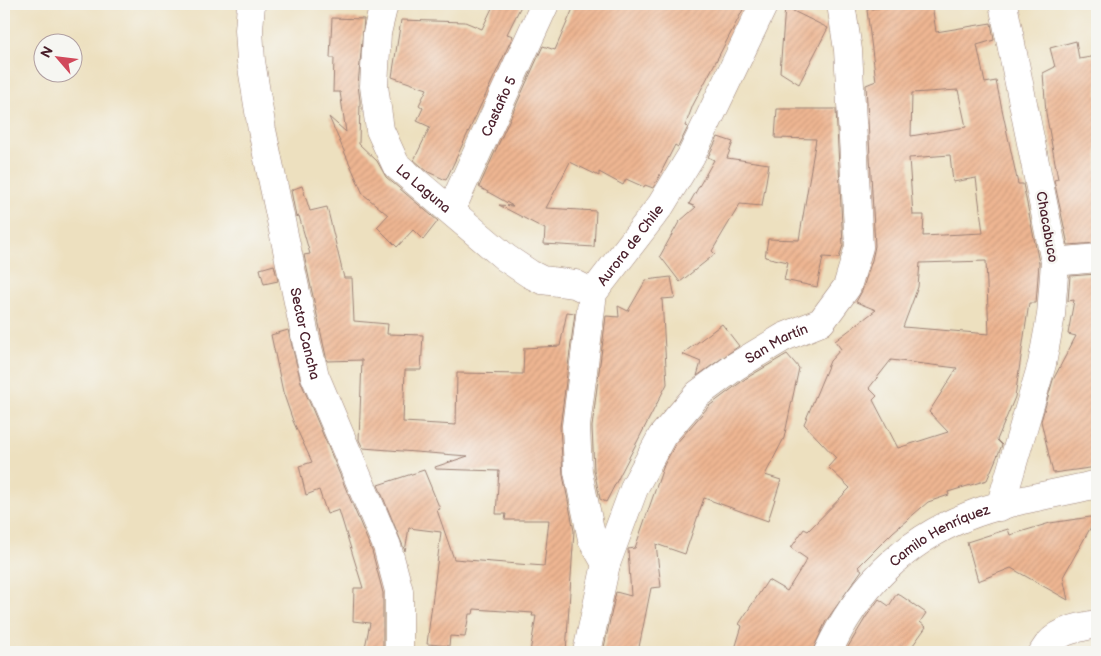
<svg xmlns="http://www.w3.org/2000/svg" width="1101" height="656" viewBox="0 0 1101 656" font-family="'Balsamiq Sans',sans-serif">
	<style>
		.building { fill: url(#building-hatch); fill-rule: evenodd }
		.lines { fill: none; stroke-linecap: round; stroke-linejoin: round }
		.minor-casing { stroke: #9c8075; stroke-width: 29 }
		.tertiary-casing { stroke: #9c8075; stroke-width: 29 }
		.minor { stroke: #fff; stroke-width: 28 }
		.tertiary { stroke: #fff; stroke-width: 28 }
		.labels { text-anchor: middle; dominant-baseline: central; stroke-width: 5; stroke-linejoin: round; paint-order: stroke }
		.street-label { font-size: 14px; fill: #4a1f2b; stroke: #f6f6f2 }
	</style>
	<defs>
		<pattern id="building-hatch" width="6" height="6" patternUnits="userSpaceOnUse" patternTransform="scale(1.25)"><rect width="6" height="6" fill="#eeb692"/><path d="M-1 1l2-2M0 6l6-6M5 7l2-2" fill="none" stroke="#ce9c7e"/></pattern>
	</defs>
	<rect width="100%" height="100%" fill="#f6f6f2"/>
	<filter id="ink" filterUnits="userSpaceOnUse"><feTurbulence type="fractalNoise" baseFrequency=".02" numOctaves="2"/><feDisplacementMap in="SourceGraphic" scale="10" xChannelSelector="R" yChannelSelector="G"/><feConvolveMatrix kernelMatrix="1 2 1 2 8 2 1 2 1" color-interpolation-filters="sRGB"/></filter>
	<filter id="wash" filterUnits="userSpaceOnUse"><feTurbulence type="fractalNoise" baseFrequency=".0096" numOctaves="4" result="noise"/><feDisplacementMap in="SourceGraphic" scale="20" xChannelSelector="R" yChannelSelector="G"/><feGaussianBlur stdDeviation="1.12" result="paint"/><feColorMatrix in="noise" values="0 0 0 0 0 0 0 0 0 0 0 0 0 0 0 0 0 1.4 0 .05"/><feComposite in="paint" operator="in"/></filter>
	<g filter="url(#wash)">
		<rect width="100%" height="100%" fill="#ede0bf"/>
		<g id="blocks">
			<path class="building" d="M494,4H522L507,34L513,36L446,180L428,172L414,160L430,127L417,121L423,108L419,105L427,89L392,77L401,20L465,22L482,29Z
				M575,4H746L693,105L685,126L688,127L678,147L675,145L653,188L645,185L644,187L626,179L623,185L599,172V176L570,162L546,208L596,211L594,247L544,244L545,229L499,205L513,206L479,187L543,46L555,50Z
				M896,4H932L936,32L991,23L994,40L977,45L985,83L996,81L1018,184H1023L1039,263L1036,303H1029L1015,397L997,440L1002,445L987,480L948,492L949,495L928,502L893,532L858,567L862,570L826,621L812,652H734L742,626L739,624L768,580L787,591L807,559L791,548L804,529L808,531L850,488L828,467L836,458L804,424L830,361L841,349L835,341L876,310L856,302L862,291L872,260L875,246L866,85L876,81L867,10ZM958,90L966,127L911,136L912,93ZM950,155L953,182L976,178L983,233L923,236L924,215H913L909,158ZM986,261L989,334L903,327L918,287L920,263ZM891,360L957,368L929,412L948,432L898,448L873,400L877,396L869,388Z
				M785,7L828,28L799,84L780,72Z
				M332,18L364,19L358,85L360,101L359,144L377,161L386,177L438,221L423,240L413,230L397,247L377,227L388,215L363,194L329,117L346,132L340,92H333L334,58H330Z
				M1076,41L1079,59L1097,56V243L1068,245L1054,180L1058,179L1046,113L1043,73L1055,67L1050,48Z
				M777,109H836L843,245L839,258L823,257L817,287L784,280L788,262L765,257L768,239L799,240L816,139L775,138Z
				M718,137L733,142L727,158L769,164L762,206L740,204L712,251L715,254L680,282L660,256L679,222L696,207L689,204L714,160L708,157Z
				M302,186L310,211L327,207L344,278H352L354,321L388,324L387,334L423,335L421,370H405L403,422L456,425L457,373L523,374L524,348L560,346L567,312L575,313L560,427L563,475L574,531L566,652H530L536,616H532L533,613L474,609L473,614H469L465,637L450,636L449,646L427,644L441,532L409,528L405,551L378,485L424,470L440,509L437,510L454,559L544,566L549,520H505L506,514H496L499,471L436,469L435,467L468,456L363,448L359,440L362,360L327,361L304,255L310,254L299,216L296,217L291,190Z
				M274,265L278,281L264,284L260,269Z
				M1097,274V467L1053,473L1041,421L1053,380L1076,336L1068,334L1074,300L1068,301L1070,276Z
				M671,277L675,298L662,299L667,384L606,502L600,499L594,470L592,427L606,316L619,317L618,306L628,311L646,280Z
				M722,324L739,346L697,376L701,362L682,354Z
				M288,330L301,382L372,551L383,593V652H364L370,623L353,621L354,588H363L339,510L327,514L319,490L306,495L299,466L312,462L293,421L283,392L271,335Z
				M787,354L799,368L784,438L765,475L781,480L768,521L704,498L685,554L656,544L661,587L651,588L638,652H603L616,592L631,596L628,549L635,548L664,465L675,445L709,406L745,379Z
				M1097,516L1063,577L1068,600L1011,568L978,581L967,542L1008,529L1010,535L1050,523Z
				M897,593L926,613L920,622L926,627L908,652H845L866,617L879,599L889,606Z"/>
		</g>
	</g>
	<g filter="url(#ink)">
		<use href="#blocks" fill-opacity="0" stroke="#9c8075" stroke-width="1"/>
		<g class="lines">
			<defs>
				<g id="minor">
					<path id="s1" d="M251,4L249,30L251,61L262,130L306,340L315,376L387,546L399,591V652"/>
					<path id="s2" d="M384,4L377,33L374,86L380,130L396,165L506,258L530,274L542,280L575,284L593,293"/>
					<path id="s3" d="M451,210L545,4"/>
					<path d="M1055,262L1097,258"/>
					<path d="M1000,507L1042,364L1051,315L1055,262L1003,4"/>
					<path id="s4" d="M606,564L592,539L578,472L576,426L593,293L661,205L691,156L764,4"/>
					<path id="s5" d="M587,652L606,564L635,486L662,436L698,394L736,366L784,337L821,322L847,287L859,247L848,50L841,4"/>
					<path d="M1043,652C1055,631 1075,628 1097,624"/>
				</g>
				<g id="tertiary">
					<path id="s6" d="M828,652C856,590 904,541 968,516C1005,501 1058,494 1097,484"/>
				</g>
			</defs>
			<use href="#minor" class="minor-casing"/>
			<use href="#tertiary" class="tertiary-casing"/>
			<use href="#minor" class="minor"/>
			<use href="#tertiary" class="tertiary"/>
		</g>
	</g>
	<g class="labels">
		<g class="street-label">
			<text stroke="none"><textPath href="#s3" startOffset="114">Castaño 5</textPath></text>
			<text stroke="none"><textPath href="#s2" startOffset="202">La Laguna</textPath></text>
			<text transform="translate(1047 227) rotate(80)">Chacabuco</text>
			<text stroke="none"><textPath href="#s4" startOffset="338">Aurora de Chile</textPath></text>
			<text stroke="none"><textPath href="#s1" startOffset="335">Sector Cancha</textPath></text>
			<text stroke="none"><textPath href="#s5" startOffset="379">San Martín</textPath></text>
			<text stroke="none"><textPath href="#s6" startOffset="166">Camilo Henríquez</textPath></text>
		</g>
	</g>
	<rect width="1101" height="656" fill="none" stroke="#f6f6f2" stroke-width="20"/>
	<g transform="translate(58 58) rotate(298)"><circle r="24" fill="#f6f6f2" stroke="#b1a0a2"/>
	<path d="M0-4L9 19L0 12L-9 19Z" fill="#d1495b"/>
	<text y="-8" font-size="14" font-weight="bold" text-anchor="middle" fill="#4a1f2b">N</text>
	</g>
</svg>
